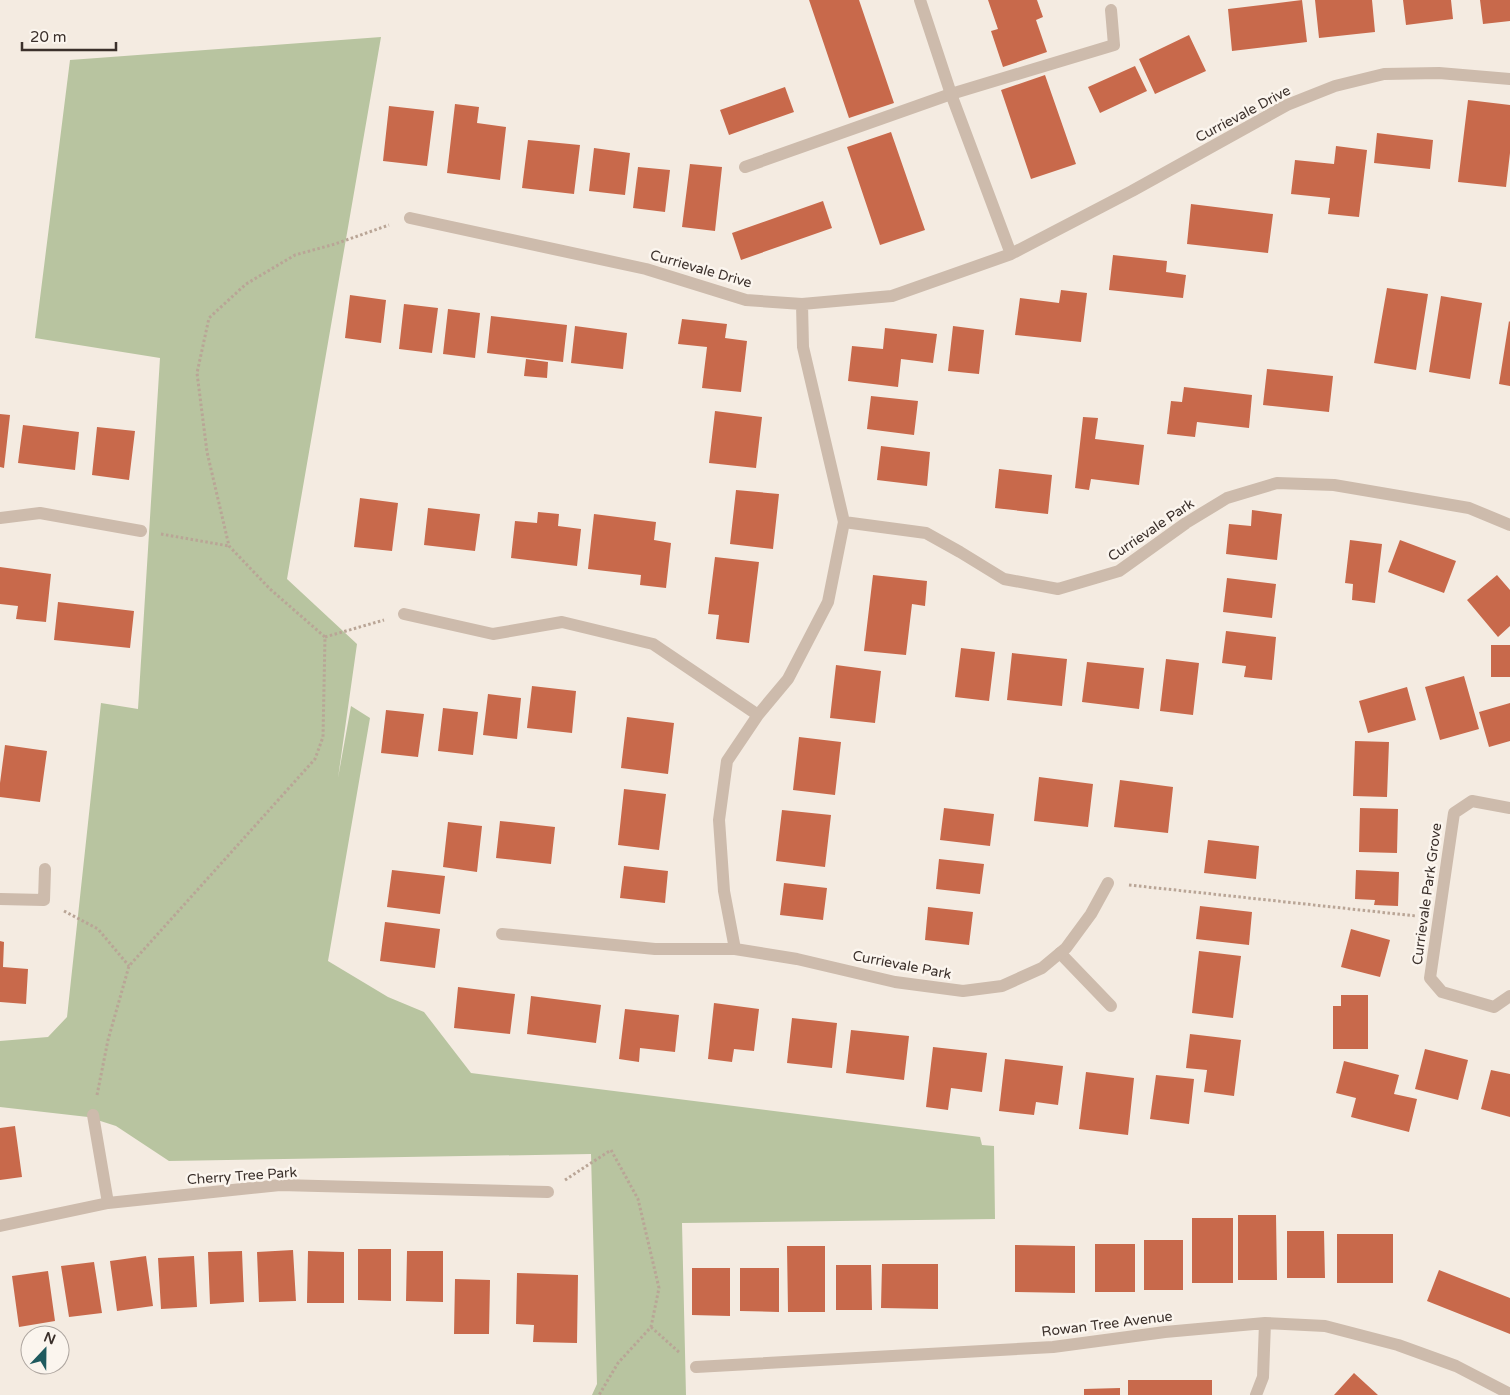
<svg xmlns="http://www.w3.org/2000/svg" width="1510" height="1395" viewBox="0 0 1510 1395" font-family="'Varela Round',sans-serif">
	<style>
		.green { fill: #b8c4a0 }
		.building { fill: #c8694b }
		.lines { fill: none; stroke-linecap: round; stroke-linejoin: round }
		.path { stroke: #b9a596; stroke-width: 3; stroke-dasharray: 2.5 2.5; stroke-linecap: butt }
		.lane { stroke: #cdbbac; stroke-width: 12 }
		.street { stroke: #cdbbac; stroke-width: 12 }
		.labels { text-anchor: middle; dominant-baseline: central; stroke-width: 5; stroke-linejoin: round; paint-order: stroke }
		.street-label { font-size: 14px; fill: #3b302b; stroke: #fbf5ee }
	</style>
	<rect width="100%" height="100%" fill="#f4ebe1"/>
	<path class="green" d="M381,37L287,579L357,644L338,778L351,706L370,718L328,961L388,997L424,1012L471,1073L980,1137L982,1145L994,1146L995,1219L682,1223L686,1395H592L597,1384L591,1154L169,1161L116,1126L88,1117L0,1107V1041L48,1037L67,1017L101,703L138,709L160,358L35,338L70,60Z"/>
	<path class="building" d="M809,0H859L894,103L849,118Z
		M988,0H1037L1043,17L1036,20L1047,52L1003,67L991,31L998,29Z
		M1302,0L1307,42L1232,51L1228,9Z
		M1315,0H1372L1375,32L1319,38Z
		M1403,0H1451L1453,19L1406,25Z
		M1480,0H1510V21L1483,24Z
		M1189,35L1206,71L1155,94L1139,59Z
		M1135,66L1147,91L1100,113L1088,87Z
		M1045,75L1076,164L1031,179L1001,90Z
		M785,87L794,112L729,135L720,110Z
		M1468,100L1510,105V153L1506,187L1458,182Z
		M455,104L479,107L477,123L506,127L500,180L447,173Z
		M389,106L434,111L427,166L383,161Z
		M891,132L925,230L880,245L847,147Z
		M1377,133L1433,140L1430,169L1374,163Z
		M528,140L580,145L574,194L522,188Z
		M1336,146L1367,150L1359,217L1328,214L1330,198L1291,194L1295,160L1334,164Z
		M594,148L630,153L625,195L589,191Z
		M690,164L722,167L715,231L682,227Z
		M638,167L670,170L665,212L633,208Z
		M823,201L832,228L741,260L732,233Z
		M1191,204L1273,214L1268,253L1187,244Z
		M1113,255L1167,261L1166,272L1186,275L1183,298L1109,290Z
		M1387,288L1428,294L1416,370L1374,363Z
		M1061,290L1087,293L1081,342L1015,335L1020,298L1059,303Z
		M350,295L386,300L381,343L345,338Z
		M1441,296L1482,303L1470,379L1429,372Z
		M404,304L438,308L432,353L399,349Z
		M448,309L480,313L475,358L443,354Z
		M491,316L567,325L563,362L487,353Z
		M682,319L727,324L725,338L747,341L741,392L702,388L707,347L678,344Z
		M1509,321L1510,322V386L1499,384Z
		M575,326L627,333L623,369L571,363Z
		M953,326L984,330L979,374L948,371Z
		M885,328L937,334L933,363L901,359L898,387L848,381L852,346L883,349Z
		M526,359L548,362L547,378L524,376Z
		M1267,369L1333,376L1329,412L1263,405Z
		M1184,387L1252,395L1249,428L1197,422L1195,437L1167,434L1171,401L1182,402Z
		M871,396L918,401L914,435L867,429Z
		M715,411L762,417L756,468L709,463Z
		M0,414L10,415L4,468L0,467Z
		M1083,417L1098,418L1095,439L1144,445L1139,485L1091,479L1089,490L1075,488Z
		M23,425L79,432L75,470L18,463Z
		M97,427L135,431L129,480L92,475Z
		M881,446L930,452L927,486L877,480Z
		M999,469L1052,475L1048,514L995,508Z
		M736,490L779,494L773,549L730,544Z
		M360,498L398,503L392,551L354,547Z
		M428,508L480,514L475,551L424,545Z
		M1252,510L1282,514L1277,560L1226,554L1229,524L1251,526Z
		M538,512L559,514L558,526L581,529L577,566L511,558L515,521L537,523Z
		M594,514L656,522L654,540L671,543L666,588L640,585L641,575L588,569Z
		M1350,540L1382,544L1375,603L1352,600L1353,584L1345,583Z
		M1400,540L1456,561L1444,593L1388,572Z
		M715,557L759,562L749,643L716,639L719,615L708,614Z
		M0,567L51,574L46,622L16,619L18,606L0,604Z
		M873,575L927,581L925,606L912,604L906,655L864,651Z
		M1497,575L1510,590V626L1498,637L1467,600Z
		M1227,578L1276,584L1272,618L1223,612Z
		M58,602L134,611L130,648L54,640Z
		M1226,631L1276,637L1272,680L1244,677L1246,666L1222,663Z
		M1491,645H1510V677H1491Z
		M961,648L995,652L989,701L955,697Z
		M1012,653L1067,659L1062,706L1007,700Z
		M1166,659L1199,663L1193,715L1160,711Z
		M1087,662L1144,668L1139,709L1082,702Z
		M836,665L881,671L875,723L830,718Z
		M1464,676L1479,729L1440,740L1425,687Z
		M532,686L576,691L572,733L527,728Z
		M1407,687L1416,720L1368,733L1359,701Z
		M488,694L521,698L517,739L483,735Z
		M1510,703V741L1489,747L1479,712Z
		M443,708L478,712L473,755L438,751Z
		M386,710L424,714L418,757L381,753Z
		M627,717L674,723L668,774L621,768Z
		M799,737L841,742L835,795L793,790Z
		M1355,741L1389,742L1387,797L1353,796Z
		M5,745L47,751L40,802L0,797V783Z
		M1039,777L1093,784L1088,827L1034,821Z
		M1120,780L1173,787L1168,833L1114,827Z
		M624,789L666,794L659,850L618,845Z
		M944,808L994,814L990,846L940,840Z
		M1360,808L1398,809L1397,853L1359,852Z
		M782,810L831,815L825,867L776,861Z
		M500,821L555,827L551,864L496,858Z
		M448,822L482,826L477,872L443,867Z
		M1208,840L1259,846L1256,879L1204,873Z
		M939,859L984,864L980,894L936,889Z
		M624,866L668,871L665,903L620,898Z
		M392,870L445,876L440,914L387,907Z
		M1356,870L1399,872L1398,906L1374,905L1375,900L1355,899Z
		M784,883L827,888L823,920L780,915Z
		M1200,906L1252,912L1249,945L1196,939Z
		M928,907L973,912L969,945L925,940Z
		M385,922L440,929L435,968L380,961Z
		M1351,929L1390,940L1380,977L1341,967Z
		M0,941L4,942L3,967L28,969L26,1004L0,1002Z
		M1199,951L1241,956L1233,1018L1192,1013Z
		M458,987L515,994L510,1034L454,1028Z
		M1341,995H1368V1049H1333V1006H1341Z
		M531,996L601,1005L596,1043L527,1034Z
		M714,1003L759,1009L754,1051L734,1049L732,1062L708,1059Z
		M625,1009L679,1015L675,1052L640,1048L639,1062L619,1059Z
		M792,1018L837,1023L832,1068L787,1063Z
		M851,1030L909,1036L904,1080L846,1073Z
		M1190,1034L1241,1040L1234,1096L1204,1092L1207,1070L1186,1068Z
		M933,1047L987,1053L982,1092L951,1088L948,1110L926,1107Z
		M1425,1049L1468,1060L1458,1100L1415,1089Z
		M1005,1059L1063,1066L1058,1105L1036,1102L1034,1115L999,1111Z
		M1344,1061L1399,1075L1394,1094L1417,1099L1409,1132L1351,1117L1356,1098L1336,1093Z
		M1491,1070L1510,1074V1117L1481,1109Z
		M1086,1072L1134,1078L1128,1135L1079,1129Z
		M1156,1075L1194,1079L1189,1124L1150,1119Z
		M15,1126L22,1177L0,1180V1128Z
		M1238,1215H1276L1277,1280H1238Z
		M1192,1218H1233V1283H1192Z
		M1287,1231H1324L1325,1278H1287Z
		M1337,1234H1393V1283H1337Z
		M1144,1240H1183V1290H1144Z
		M1095,1244H1135V1292H1095Z
		M1015,1245L1075,1246V1293L1015,1292Z
		M787,1246H825V1312H788Z
		M358,1249H391V1301L358,1300Z
		M293,1250L296,1301L259,1302L257,1252Z
		M242,1251L244,1302L210,1304L208,1252Z
		M308,1251L344,1252V1303H307Z
		M407,1251H443V1302L406,1301Z
		M146,1256L153,1306L117,1311L110,1261Z
		M194,1256L197,1307L161,1309L158,1258Z
		M94,1262L102,1313L69,1317L61,1266Z
		M882,1264H938V1309L881,1308Z
		M836,1265H871L872,1310H836Z
		M692,1268H730V1316L692,1315Z
		M740,1268H779V1312L740,1311Z
		M1439,1270L1510,1298V1334L1427,1301Z
		M48,1271L55,1321L19,1327L12,1276Z
		M517,1273L578,1275L577,1343L533,1342L534,1325L516,1324Z
		M455,1279L490,1280L489,1334H454Z
		M1354,1373L1378,1395H1334Z
		M1128,1380H1212V1395H1128Z
		M1120,1388V1395H1084V1389Z"/>
	<g class="lines">
		<path class="path" d="M161,534L229,546
			M325,637L384,620
			M1129,885L1416,916
			M64,911L98,929L129,966
			M97,1095L108,1040L129,966L315,759L323,737L325,637L270,589L229,546L207,452L197,373L209,318L246,284L295,255L335,244L389,225
			M565,1180L611,1150L638,1199L659,1288L651,1327L618,1363L599,1395
			M651,1327L680,1353"/>
		<path class="lane" d="M745,167L951,94L1114,45L1111,10
			M1060,953L1111,1006"/>
		<path class="street" d="M920,0L951,94L1011,254
			M410,218L646,269L746,300L802,304L892,296L1011,254L1132,191L1287,105L1335,86L1384,74L1439,73L1510,79
			M0,518L40,513L141,531
			M844,522L926,533L960,552L1004,579L1058,589L1119,571L1186,523L1227,498L1277,483L1334,485L1469,508L1510,525
			M404,614L493,634L562,622L653,644L758,715
			M1510,808L1472,801L1454,813L1430,978L1442,992L1494,1007L1510,996
			M0,899L44,900L45,869
			M502,934L655,949H735L797,959L895,982L963,991L1002,986L1042,968L1066,948L1091,914L1108,883
			M735,949L724,891L719,820L727,761L758,715L788,679L828,602L844,522L803,347L802,304
			M93,1115L108,1203
			M0,1226L108,1203L280,1185L548,1192
			M696,1367L1053,1347L1165,1332L1265,1323L1325,1326L1398,1345L1456,1366L1510,1394
			M1256,1395L1263,1377L1265,1323"/>
	</g>
	<g class="labels">
		<g class="street-label">
			<text transform="translate(1243 114) rotate(-28)">Currievale Drive</text>
			<text transform="translate(701 269) rotate(16)">Currievale Drive</text>
			<text transform="translate(1151 530) rotate(-34)">Currievale Park</text>
			<text transform="translate(1427 894) rotate(-82)">Currievale Park Grove</text>
			<text transform="translate(902 965) rotate(11)">Currievale Park</text>
			<text transform="translate(242 1176) rotate(-4)">Cherry Tree Park</text>
			<text transform="translate(1107 1324) rotate(-7)">Rowan Tree Avenue</text>
		</g>
	</g>
	<g transform="translate(45 1350) rotate(22)"><circle r="24" fill="#fbf5ee" stroke="#aea6a0"/>
	<path d="M0-4L9 19L0 12L-9 19Z" fill="#1f5a5e"/>
	<text y="-8" font-size="14" font-weight="bold" text-anchor="middle" fill="#3b302b">N</text>
	</g>
	<path d="M22 42v8h94v-8" fill="none" stroke="#3b302b" stroke-width="2.5"/>
	<text x="30" y="42" font-size="15" fill="#3b302b" stroke="#fbf5ee" stroke-width="4" paint-order="stroke">20 m</text>
</svg>
